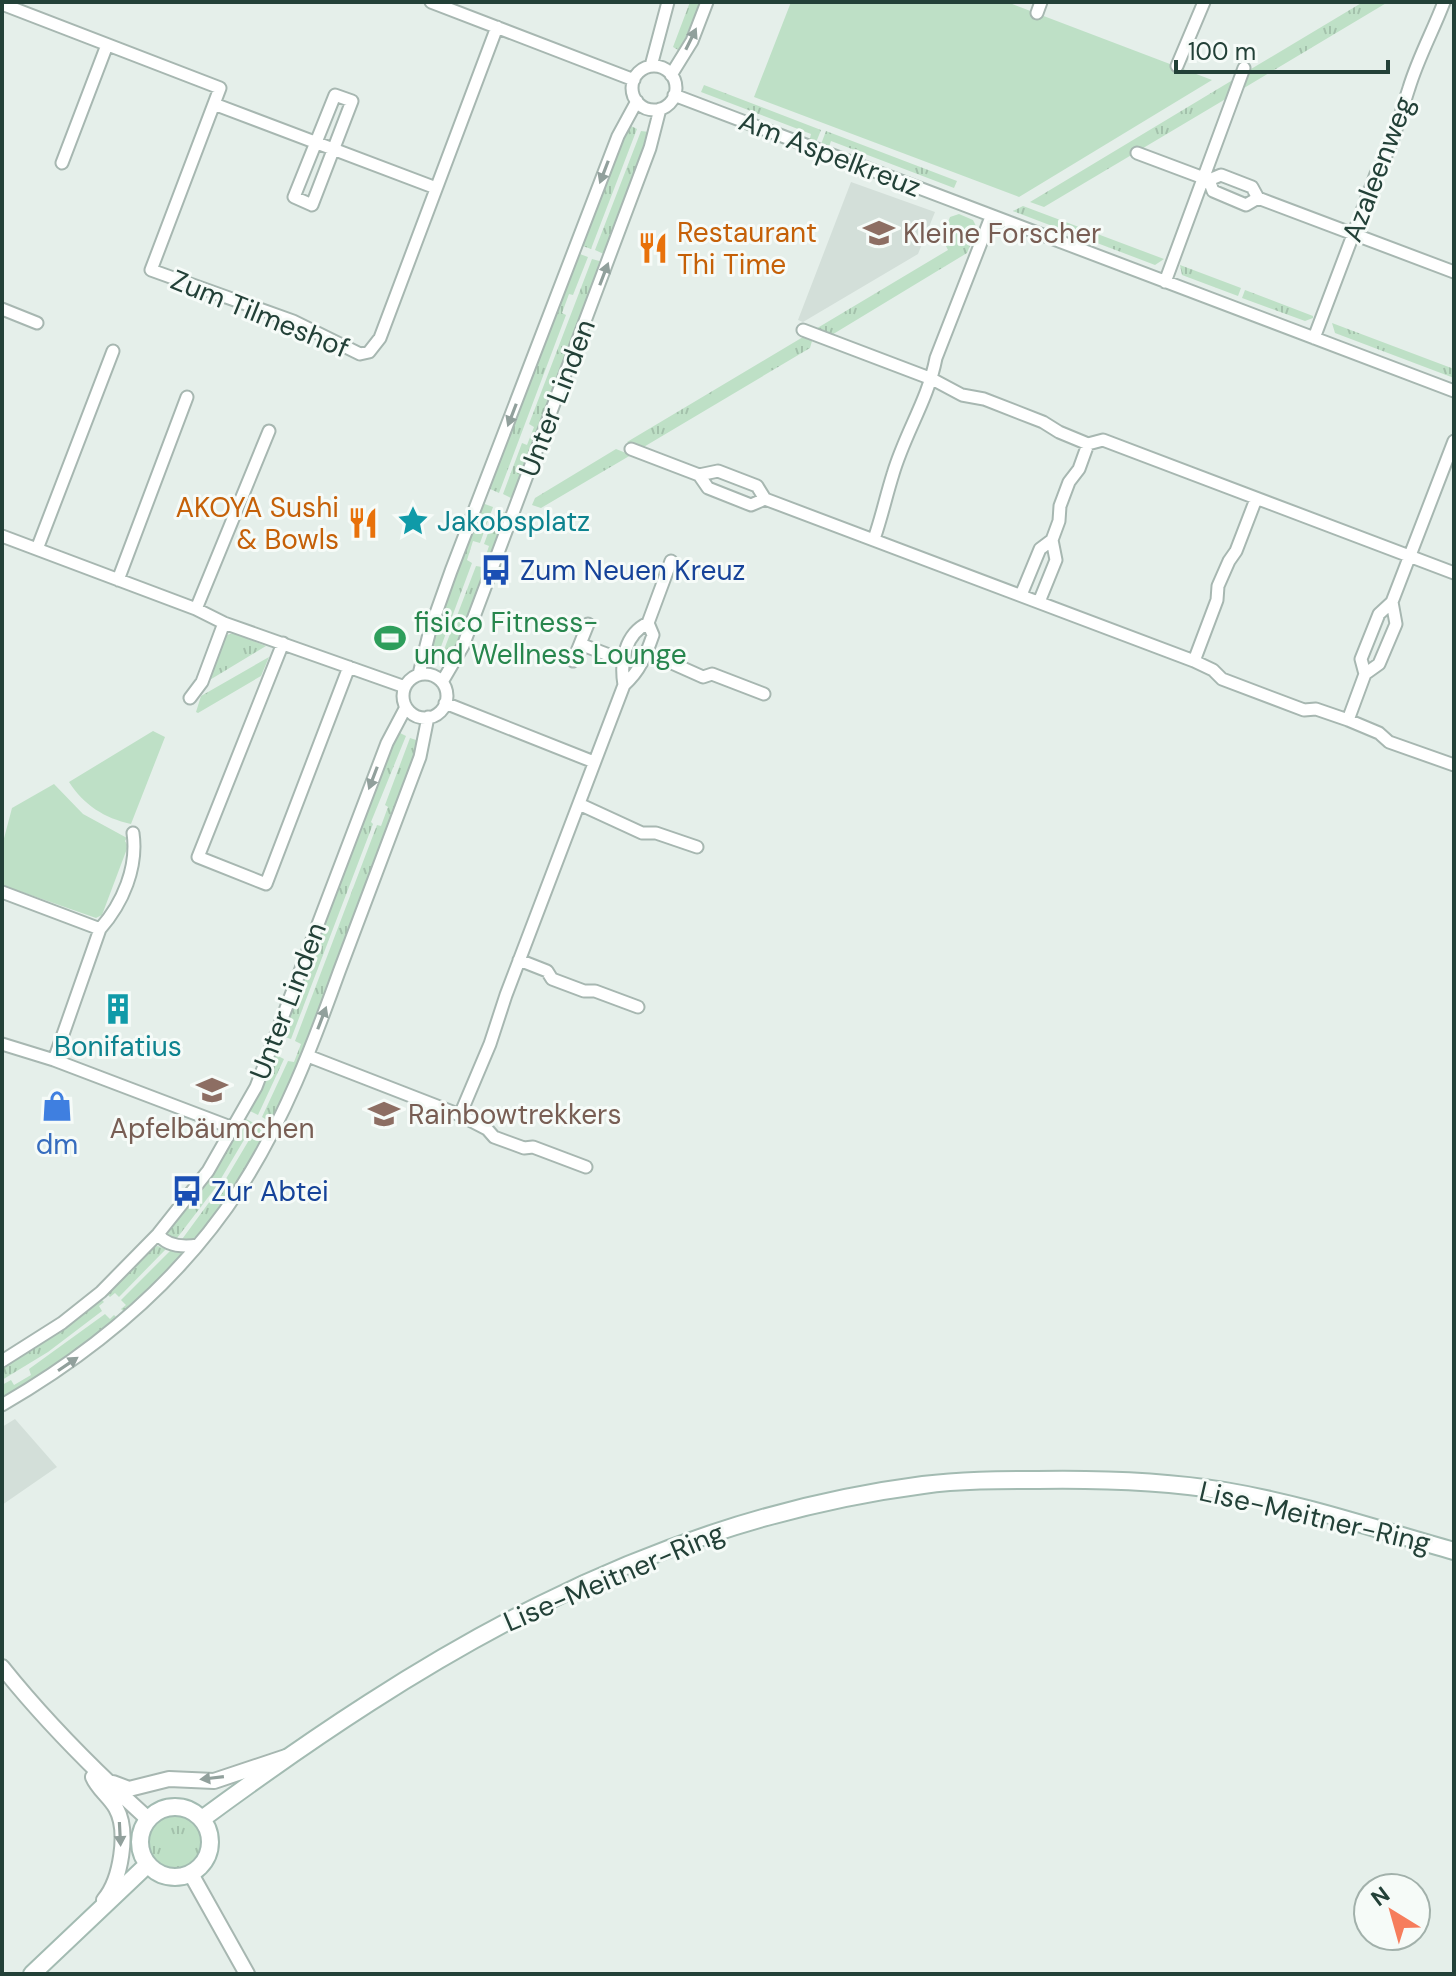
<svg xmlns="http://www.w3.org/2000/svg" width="1456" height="1976" viewBox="0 0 1456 1976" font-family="'DM Sans',sans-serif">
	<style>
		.built { fill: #d3dfd9 }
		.grass { fill: url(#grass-tufts) }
		.green { fill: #bee0c6 }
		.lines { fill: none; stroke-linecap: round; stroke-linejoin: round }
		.minor-casing { stroke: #a7b7b1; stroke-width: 15 }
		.tertiary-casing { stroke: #a7b7b1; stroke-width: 18 }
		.secondary-casing { stroke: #a3bbb2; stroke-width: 20 }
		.minor { stroke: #fff; stroke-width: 11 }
		.tertiary { stroke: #fff; stroke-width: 14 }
		.secondary { stroke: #fff; stroke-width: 16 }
		.oneway { fill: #91a09c }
		.labels { text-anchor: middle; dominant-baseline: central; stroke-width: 6; stroke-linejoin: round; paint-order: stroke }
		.street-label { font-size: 28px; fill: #234138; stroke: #f6fbf8 }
		.food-label { font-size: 28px; fill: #c56008; stroke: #f6fbf8; text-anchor: start }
		.education-label { font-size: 28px; fill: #785e54; stroke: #f6fbf8; text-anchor: start }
		.culture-label { font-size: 28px; fill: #0d838f; stroke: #f6fbf8; text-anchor: start }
		.transit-label { font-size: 28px; fill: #164399; stroke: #f6fbf8; text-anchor: start }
		.leisure-label { font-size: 28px; fill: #27864d; stroke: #f6fbf8; text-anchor: start }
		.shop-label { font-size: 28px; fill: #366cbe; stroke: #f6fbf8 }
	</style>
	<defs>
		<pattern id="grass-tufts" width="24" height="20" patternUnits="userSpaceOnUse" patternTransform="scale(2)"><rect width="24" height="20" fill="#bee0c6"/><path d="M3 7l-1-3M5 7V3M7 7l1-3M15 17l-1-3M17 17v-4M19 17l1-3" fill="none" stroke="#a3c1ab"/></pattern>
	</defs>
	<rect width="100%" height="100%" fill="#e5efea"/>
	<path class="built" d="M851,182L935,212L918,254L803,322L798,320Z
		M15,1419L57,1467L2,1505V1427Z"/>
	<path class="grass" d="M690,2H701L680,51L673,47Z
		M1363,2H1388L1244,88L1251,69Z
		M1236,78L1229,97L1044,207L1030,202Z
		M704,85L821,130L815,145L809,142L811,134L701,92Z
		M629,125L637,129L591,249L580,245L621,139Z
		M641,131L649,132L648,142L606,255L595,250Z
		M826,131L957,181L954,188L831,141L828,150L820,147Z
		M1023,206L1164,259L1155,265L1013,211Z
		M959,214L973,220L977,228L967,253L830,336L814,330L948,250L942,238L950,217Z
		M577,253L588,257L573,295L569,294L562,313L566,315L499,493L488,488Z
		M592,259L603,262L513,499L503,494L522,443L527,445L534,427L529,424Z
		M1180,265L1241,288L1238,296L1182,275Z
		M1245,290L1313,316V318L1305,321L1242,298Z
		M1332,323L1454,369V378L1335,333Z
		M803,337L812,341L810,348L642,448L627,442Z
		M616,449L631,455L541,508L532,505L535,498Z
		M482,503L493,507L480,543L473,541L467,560L472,563L439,652H428L429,641Z
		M497,509L508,514L461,638L449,659L442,655L476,566L482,567L489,546L484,544Z
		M233,633L266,646L208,681L224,636Z
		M269,657L261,676L198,713L196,712L201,696Z
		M398,732L406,736L371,822L373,824L291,1039L285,1037L278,1056L284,1059L258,1115L248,1110L388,750Z
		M410,738L419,741L414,761L291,1083L272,1123L262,1117L288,1061L294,1062L301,1044L295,1041L377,825L381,826L388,807L385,805Z
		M244,1118L254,1123L216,1187L174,1242L165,1235L166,1232Z
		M258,1125L268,1130C253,1158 221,1217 197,1236C192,1240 186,1241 180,1242L224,1182Z
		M158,1246L166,1249L119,1297L115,1293L110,1297L106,1293L153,1247Z
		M171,1250L185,1252L125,1313L121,1309L126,1305L121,1300Z
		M100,1298L104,1302L99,1306L102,1311L48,1352L2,1380V1367L41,1343Z
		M105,1314L110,1319L114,1315L118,1319L74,1353L2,1398V1385L11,1380L14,1385L31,1375L29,1369Z
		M148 1842a28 28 0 1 1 56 0a28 28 0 1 1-56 0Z"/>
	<path class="green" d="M791,2H1007L1212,80L1019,197L754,97Z
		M153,731L165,737L131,824C104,818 84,805 69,782Z
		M54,784L83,814L127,838L125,841L128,846L102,915L96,918L2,885V846L12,808Z"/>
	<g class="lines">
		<defs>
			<path id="minor" d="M431,2L634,80
				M2,4L220,88L151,270L293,321L360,354L369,352L380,338L497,27
				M1037,13L1041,2
				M651,66L668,2
				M1177,66L1204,2
				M632 88a22 22 0 1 1 44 0a22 22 0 1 1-44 0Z
				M671,75L692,41L707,2
				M335,95L352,101L312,205L294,197Z
				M674,95L1454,391
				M214,104L436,188
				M1137,153L1209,180L1213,191L1246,205L1258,198L1454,272
				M62,163L107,45
				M1209,180L1221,175L1252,187L1258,198
				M1165,282L1244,68
				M2,309L37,323
				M803,330L932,379L962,395L984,399L1043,422L1059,432L1088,444L1103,440L1454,573
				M1314,338L1376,174C1393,147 1399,118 1409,88C1418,58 1433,31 1444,2
				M631,449L699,475L708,488L751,505L765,499L1194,661
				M699,475L718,471L757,486L765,499
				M1256,499L1236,551L1229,561L1218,586L1217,600L1194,661L1213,670L1222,679L1304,710L1316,709L1348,720L1379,733L1389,742L1454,765
				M2,536L196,609L224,623L405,687
				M874,539C882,516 886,496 893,474C905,433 928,400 936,358L991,217
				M37,549L113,351
				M118,580L187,397
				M1021,595L1040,549L1052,540
				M1039,602L1056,560L1052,540L1059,521L1060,506L1069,482L1079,469L1088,444
				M196,609L269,431
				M588,624L580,644L622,660
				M283,643L198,857L266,884L349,667
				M647,652L703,677L712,674L764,694
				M573,661L580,644
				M419,674L430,630L451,571L618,136L637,101
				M1365,674L1379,664L1396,624L1392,602
				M403 696a22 22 0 1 1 44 0a22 22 0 1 1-44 0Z
				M442,682L463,646L650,148L660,109
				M624,685C620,661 625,634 648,623
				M190,698L202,682L224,623
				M445,703L594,762
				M1348,720L1365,674L1361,659L1379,614L1392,602L1454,441
				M579,804L642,833H656L697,847
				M2,892L100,929
				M519,960L547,971L552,979L584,991H595L638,1007
				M2,1044L54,1060L233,1128
				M308,1056L460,1115L487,1129L494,1137L524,1148L533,1147L586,1167
				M54,1060L100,929C123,903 138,867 133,833
				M460,1115L490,1044L506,995L624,685C640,671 646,655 653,635L648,623L671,561
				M158,1234C167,1247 184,1247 198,1245
				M2,1361L62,1323L101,1292L158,1234L208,1171L256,1087L387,743L406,707
				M2,1405C97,1350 181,1280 241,1187C284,1120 312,1047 339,972C366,901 393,829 420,757L428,717"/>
			<path id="tertiary" d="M2,1667C46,1722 95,1771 148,1819
				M93,1777C98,1789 110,1797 116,1808C129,1831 121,1880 104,1900
				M113,1783L129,1789L169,1779L214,1781L286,1757
				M191,1874L247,1974"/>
			<path id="secondary" d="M140 1842a35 35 0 1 1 70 0a35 35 0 1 1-70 0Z
				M202,1819C423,1656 645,1521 923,1485C960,1480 999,1480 1037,1480C1100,1479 1163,1481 1225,1491C1303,1504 1379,1530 1454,1551
				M32,1974L147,1865"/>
		</defs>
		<use href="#minor" class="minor-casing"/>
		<use href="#tertiary" class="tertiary-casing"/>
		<use href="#secondary" class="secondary-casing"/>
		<use href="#minor" class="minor"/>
		<use href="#tertiary" class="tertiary"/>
		<use href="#secondary" class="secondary"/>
	</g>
	<defs><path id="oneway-solid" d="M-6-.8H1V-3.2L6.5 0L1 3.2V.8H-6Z" transform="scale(2)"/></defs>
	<g class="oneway">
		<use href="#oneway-solid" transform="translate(691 39) rotate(-64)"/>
		<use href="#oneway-solid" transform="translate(604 172) rotate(111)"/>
		<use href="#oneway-solid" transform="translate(604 274) rotate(-69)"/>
		<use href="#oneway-solid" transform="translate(512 415) rotate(111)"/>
		<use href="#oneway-solid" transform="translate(373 778) rotate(111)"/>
		<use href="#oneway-solid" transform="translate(322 1018) rotate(-69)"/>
		<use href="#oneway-solid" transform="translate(68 1364) rotate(-34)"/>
		<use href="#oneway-solid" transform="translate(212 1778) rotate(173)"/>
		<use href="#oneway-solid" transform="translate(120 1834) rotate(87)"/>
	</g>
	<defs>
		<symbol id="school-bare" viewBox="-9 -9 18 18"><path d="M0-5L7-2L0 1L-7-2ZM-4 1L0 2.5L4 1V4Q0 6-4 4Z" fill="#8d6e63" stroke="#f6fbf8" stroke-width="2.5" paint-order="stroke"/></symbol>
		<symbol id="restaurant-bare" viewBox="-9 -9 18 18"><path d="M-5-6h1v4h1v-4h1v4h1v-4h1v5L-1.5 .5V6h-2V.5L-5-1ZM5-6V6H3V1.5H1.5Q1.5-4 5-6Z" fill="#e8710a" stroke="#f6fbf8" stroke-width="2.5" paint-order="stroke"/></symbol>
		<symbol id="sight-bare" viewBox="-9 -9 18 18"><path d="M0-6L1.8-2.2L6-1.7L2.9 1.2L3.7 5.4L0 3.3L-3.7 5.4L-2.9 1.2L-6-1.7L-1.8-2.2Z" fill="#0f9aa8" stroke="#f6fbf8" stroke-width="2.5" paint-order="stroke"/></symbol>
		<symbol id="bus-bare" viewBox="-9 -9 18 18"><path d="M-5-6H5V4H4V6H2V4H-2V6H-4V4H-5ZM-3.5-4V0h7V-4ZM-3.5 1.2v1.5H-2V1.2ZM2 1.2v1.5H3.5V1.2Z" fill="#1a4fb4" stroke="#f6fbf8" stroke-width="2.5" paint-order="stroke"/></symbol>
		<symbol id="stadium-bare" viewBox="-9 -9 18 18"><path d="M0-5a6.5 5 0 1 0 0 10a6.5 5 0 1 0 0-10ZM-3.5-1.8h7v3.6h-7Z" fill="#2e9e5b" stroke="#f6fbf8" stroke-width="2.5" paint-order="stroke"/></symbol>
		<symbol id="building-bare" viewBox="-9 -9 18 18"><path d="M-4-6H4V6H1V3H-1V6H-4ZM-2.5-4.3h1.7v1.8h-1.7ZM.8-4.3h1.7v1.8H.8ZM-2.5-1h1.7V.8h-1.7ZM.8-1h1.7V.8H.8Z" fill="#0f9aa8" stroke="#f6fbf8" stroke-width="2.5" paint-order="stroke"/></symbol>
		<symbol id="shop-bare" viewBox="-9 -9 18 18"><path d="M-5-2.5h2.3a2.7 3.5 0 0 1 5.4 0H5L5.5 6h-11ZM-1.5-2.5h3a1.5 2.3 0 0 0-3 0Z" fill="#3f7fe0" stroke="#f6fbf8" stroke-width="2.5" paint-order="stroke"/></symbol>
	</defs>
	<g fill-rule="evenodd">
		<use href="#school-bare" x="857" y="211" width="44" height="44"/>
		<use href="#restaurant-bare" x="631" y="226" width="44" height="44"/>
		<use href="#sight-bare" x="391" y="499" width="44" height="44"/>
		<use href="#restaurant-bare" x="341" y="501" width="44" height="44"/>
		<use href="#bus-bare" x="474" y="548" width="44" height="44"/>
		<use href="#stadium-bare" x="368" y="616" width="44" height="44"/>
		<use href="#building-bare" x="96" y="987" width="44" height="44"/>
		<use href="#school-bare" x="190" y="1068" width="44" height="44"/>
		<use href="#shop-bare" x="35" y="1084" width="44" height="44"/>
		<use href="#school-bare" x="362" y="1092" width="44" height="44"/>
		<use href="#bus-bare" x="165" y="1169" width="44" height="44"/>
	</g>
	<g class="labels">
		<g class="street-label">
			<text transform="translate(830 154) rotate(21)">Am Aspelkreuz</text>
			<text transform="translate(1378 169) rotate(-69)">Azaleenweg</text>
			<text transform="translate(260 314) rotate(22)">Zum Tilmeshof</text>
			<text transform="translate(557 398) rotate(-69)">Unter Linden</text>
			<text transform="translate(288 1001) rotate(-69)">Unter Linden</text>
			<text transform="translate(1315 1517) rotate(13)">Lise-Meitner-Ring</text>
			<text transform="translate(614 1577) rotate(-23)">Lise-Meitner-Ring</text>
		</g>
		<g class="food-label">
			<text x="677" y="232">Restaurant<tspan x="677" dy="32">Thi Time</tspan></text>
			<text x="339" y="507" text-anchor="end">AKOYA Sushi<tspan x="339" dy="32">&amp; Bowls</tspan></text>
		</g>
		<g class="education-label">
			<text x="903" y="233">Kleine Forscher</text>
			<text x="408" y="1114">Rainbowtrekkers</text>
			<text x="212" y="1128" text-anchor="middle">Apfelbäumchen</text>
		</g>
		<g class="culture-label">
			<text x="437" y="521">Jakobsplatz</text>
			<text x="118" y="1046" text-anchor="middle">Bonifatius</text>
		</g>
		<g class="transit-label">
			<text x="520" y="570">Zum Neuen Kreuz</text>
			<text x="211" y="1191">Zur Abtei</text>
		</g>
		<g class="leisure-label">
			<text x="414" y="622">fisico Fitness-<tspan x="414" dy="32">und Wellness Lounge</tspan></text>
		</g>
		<g class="shop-label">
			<text x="57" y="1144">dm</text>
		</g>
	</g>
	<rect width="1456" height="1976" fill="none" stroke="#234138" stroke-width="8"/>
	<g transform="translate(1392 1912) rotate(323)"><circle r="38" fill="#f6fbf8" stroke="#a2b1ab" stroke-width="2"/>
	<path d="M0-6L14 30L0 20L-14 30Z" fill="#f67d5c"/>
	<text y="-12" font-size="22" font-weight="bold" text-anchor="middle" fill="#234138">N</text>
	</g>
	<path d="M1176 60v12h212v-12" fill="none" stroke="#234138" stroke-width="4"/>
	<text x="1188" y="60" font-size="24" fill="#234138" stroke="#f6fbf8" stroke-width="6" paint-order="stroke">100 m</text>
</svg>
